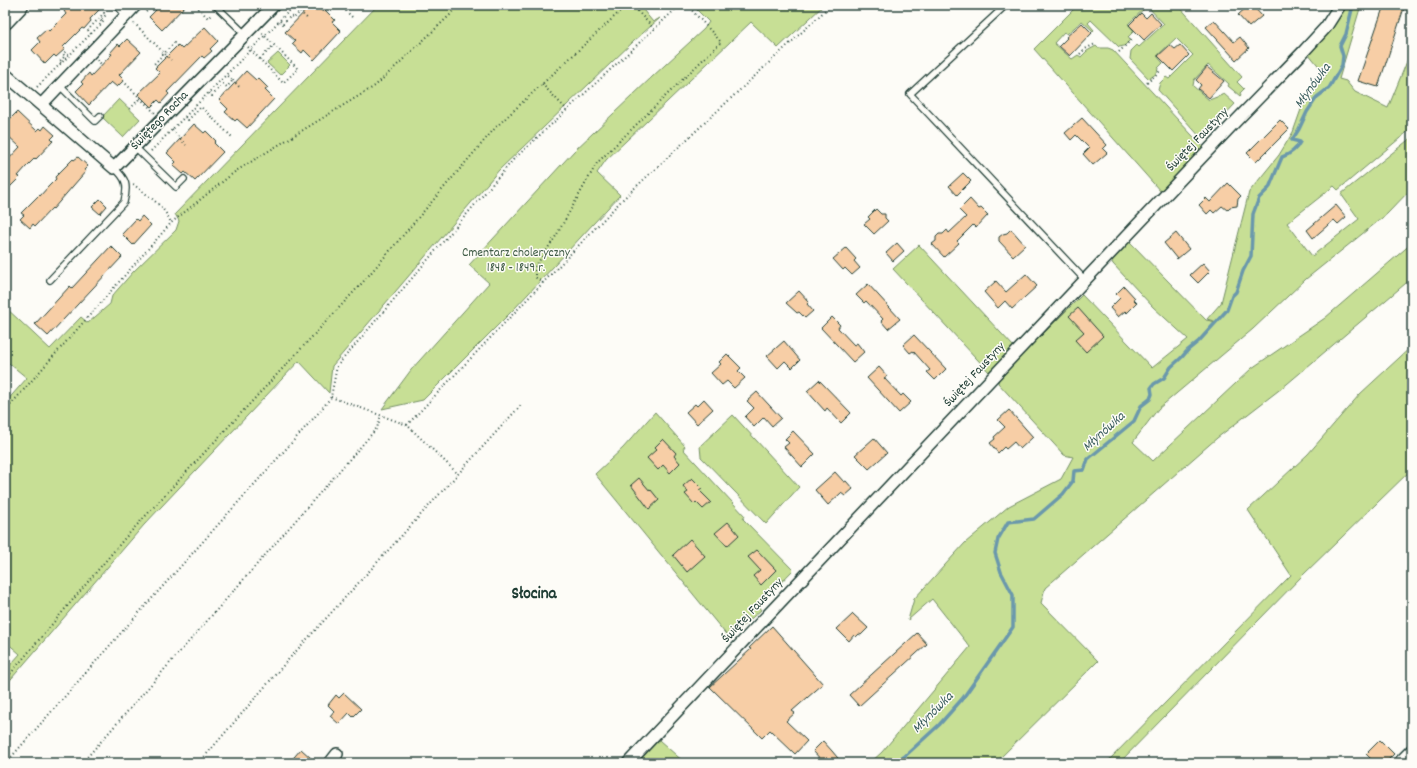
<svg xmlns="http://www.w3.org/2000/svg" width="1417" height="768" viewBox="0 0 1417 768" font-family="Dekko,sans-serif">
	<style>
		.green { fill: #c7df95; stroke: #738e64 }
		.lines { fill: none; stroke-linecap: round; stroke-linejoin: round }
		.stream { stroke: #6a98ac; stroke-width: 3.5 }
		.building { fill: #f7cea6; stroke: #1f3d34 }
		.lane-casing { stroke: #1f3d34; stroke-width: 8 }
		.street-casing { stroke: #1f3d34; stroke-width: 14 }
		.secondary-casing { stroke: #1f3d34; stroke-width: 19 }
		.path { stroke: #1f3d34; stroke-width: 2; stroke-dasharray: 1 3; stroke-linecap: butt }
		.lane { stroke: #fdfcf7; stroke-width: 5.5 }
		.street { stroke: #fdfcf7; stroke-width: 11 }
		.secondary { stroke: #fdfcf7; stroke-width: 16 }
		.labels { text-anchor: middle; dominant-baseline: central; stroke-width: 3; stroke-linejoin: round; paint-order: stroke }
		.street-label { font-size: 13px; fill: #1f3d34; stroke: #fdfcf7 }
		.park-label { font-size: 13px; fill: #415d47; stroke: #fdfcf7 }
		.water-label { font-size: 14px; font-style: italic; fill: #385b5c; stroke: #fdfcf7 }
		.district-label { font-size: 17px; font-weight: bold; fill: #1f3d34; stroke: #fdfcf7 }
	</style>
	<rect width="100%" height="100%" fill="#fdfcf7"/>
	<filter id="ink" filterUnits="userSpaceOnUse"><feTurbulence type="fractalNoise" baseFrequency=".025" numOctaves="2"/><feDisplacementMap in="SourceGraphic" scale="8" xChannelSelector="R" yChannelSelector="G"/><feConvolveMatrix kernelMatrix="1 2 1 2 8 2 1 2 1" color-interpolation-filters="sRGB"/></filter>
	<g filter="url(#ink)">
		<path class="green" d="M378,5H639L653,22L660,18L634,41L499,170L332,366L329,393L299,361L144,525L5,686V671L20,654L5,641V403L27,378L5,360V307L50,349L81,317L88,323L110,304L112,296L133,272L176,230L179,221L175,214Z
			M692,5H824L778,48L751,22L606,160L597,173L620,195L515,308L423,400L382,409L411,370L489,283L469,265L574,151L652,77L704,29L709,22Z
			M1078,5H1178L1242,77L1237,82L1244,89L1240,93L1241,95L1240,96L1228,86L1229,84L1208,65L1194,80L1193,86L1209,100L1222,95L1223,93L1235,104L1202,139L1158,90L1160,83L1166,77L1169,79L1193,55L1176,38L1157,56L1163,63L1158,68L1157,73L1149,79L1130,59L1131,51L1137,45L1139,47L1164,24L1147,6L1128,24L1134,31L1128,37L1130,40L1124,46L1119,47L1091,20L1088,23L1094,30L1093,31L1082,21L1067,34L1064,32L1054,43L1072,59L1078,55L1081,57L1087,51L1096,46L1098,48H1108L1113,50L1204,148L1161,192L1034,49Z
			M1345,5H1361L1339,79L1346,81L1355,92L1388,108L1412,49V128L1338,190L1334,186L1287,223L1312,256L1359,219L1341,194L1412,137V188L1387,214L1306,279L1253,329L1158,409L1133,442L1153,461L1252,368L1325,318L1412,243V278L1287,384L1217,438L1045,588L1041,603L1098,661L995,763H870L882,752L970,647L932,599L908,620L914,599L965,543L1009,506L1061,479L1073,457L1064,455L998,383L999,378L1082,295L1152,368L1188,339L1153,307L1113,264L1111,260L1129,241L1206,320L1217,322L1207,319L1221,303L1249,192L1279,155L1293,132L1304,101L1326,75L1308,53Z
			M278,53L290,65L280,75L267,63Z
			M119,99L140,119L123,137L102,117Z
			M919,245L1014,347L990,373L893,269Z
			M1412,346V469L1303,575L1119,763H1106L1291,575L1248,510L1308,454L1360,394Z
			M655,412L685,446L683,449L745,516L743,519L793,570L758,606L761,610L729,638L595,474L623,448Z
			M733,415L799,487L766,524L701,457L700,446Z
			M659,740L685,763H637Z"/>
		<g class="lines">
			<path class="stream" d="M896,763L905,756L939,725L963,698L1013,627V595L1001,572L995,553L998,539L1008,522L1034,519L1063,494L1073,481L1074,471L1084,470L1088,459L1134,421L1141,406L1150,399L1152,394L1151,388L1154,384L1164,378L1171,367L1182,357L1188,350L1199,341L1227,310L1232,296L1236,292L1243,271L1251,256L1253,214L1259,198L1269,188L1282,157C1291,154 1296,150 1300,142L1292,140L1299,129L1307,112L1317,97L1329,88L1342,65L1343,56L1340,46L1346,34L1353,5"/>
		</g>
		<path class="building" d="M70,5H104L90,19L91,21L84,29L82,28L63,47L65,49L56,57L54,55L45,64L32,50L40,42L37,38L47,29L49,31L66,14L64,11Z
			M151,5H186L162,30L149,17L156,10Z
			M311,5H315L323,12L325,10L335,20L332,22L341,31L314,60L304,50L302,53L292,44L295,41L285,32Z
			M1249,5H1252L1262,16L1249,27L1238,15Z
			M1384,5H1405L1378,87L1358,81Z
			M1141,13L1146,18L1151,13L1161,24L1144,40L1129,25Z
			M1214,20L1234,42L1240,37L1249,48L1236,60L1206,27Z
			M1082,23L1092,33L1070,56L1059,46L1067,38L1066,37Z
			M205,27L218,41L210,49L212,51L204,58L202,56L167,92L169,94L161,103L158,100L151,107L138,94L160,73L155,68L178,45L182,49Z
			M127,39L141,52L119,75L124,80L117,87L111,82L89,105L76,91L83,84L81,82L89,73L91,76L112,54L110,53L118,44L120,46Z
			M1170,45L1175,49L1180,45L1189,55L1173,71L1158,56Z
			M1207,67L1224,81L1209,98L1198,89L1201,85L1196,80Z
			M246,71L256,80L258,78L268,88L265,90L274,99L247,128L237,119L235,121L225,112L228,109L219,100Z
			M17,112L37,131L40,128L42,130L45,126L55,135L51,139L53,141L36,159L35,158L26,167L18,176L20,177L5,192V163L20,147L5,133V124Z
			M1082,118L1107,145L1103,149L1107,153L1093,165L1083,154L1089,148L1076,135L1071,140L1065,133Z
			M1280,120L1289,129L1256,162L1247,153Z
			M194,124L204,133L206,131L216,141L214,143L223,152L195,181L185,172L183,174L173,165L176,162L167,153Z
			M78,157L88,166L84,170L86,171L53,209L52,208L35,226L33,224L30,228L20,219L24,215L21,213L39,195L40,196L48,187L56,179L55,177L73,159L74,160Z
			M963,173L971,181L957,195L949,186Z
			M1228,183L1241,196L1238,199L1237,206L1230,207L1227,210L1222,206L1214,213L1211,210L1207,214L1199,205L1206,198L1210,202Z
			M100,199L107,206L100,214L92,207Z
			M970,199L979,209L981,208L988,215L976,228L973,225L957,241L959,243L944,257L932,244L936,241V237L939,234H943L947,230L949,233L966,217L959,210Z
			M1336,205L1346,217L1338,224L1334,220L1313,238L1307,230Z
			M876,209L881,214H885V218L888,221L874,234L864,224L870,219L868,217Z
			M142,216L151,225L133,245L122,234L136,219L138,221Z
			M1011,229L1025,245L1013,256L999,241V237L1003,234L1007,233Z
			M1176,233L1189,249L1177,259L1164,243Z
			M897,243L904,251L893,261L886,253Z
			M111,246L122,257L48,336L35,324L70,286L72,288Z
			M846,248L856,259L854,261L860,268L852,275L845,268L843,270L833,259Z
			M1203,263L1210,271L1198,283L1190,275Z
			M1026,274L1037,286L1012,309L1005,301L998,308L984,292L996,281L1006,292Z
			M868,284L900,319L888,329L881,321L883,319L866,301L864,303L856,295Z
			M1124,286L1135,298L1133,299L1137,303L1127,313L1125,311L1118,317L1110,308L1120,298L1116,294Z
			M799,291L809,302L807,304L813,311L805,318L799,312L797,313L786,303Z
			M1078,308L1103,336L1086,352L1075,340L1084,332L1069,316Z
			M832,317L840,325L838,328L854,345L857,343L864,352L853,362L821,328Z
			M914,335L946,369L935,380L927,372L930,370L913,351L910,353L903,345Z
			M784,341L800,360L792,368L785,361L778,368L767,356Z
			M727,354L741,368L738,371L745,378L734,388L727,381L722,385L711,373L721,364L719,362Z
			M879,367L887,376L884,378L901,396L903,394L911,402L899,413L867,378Z
			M819,380L851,413L841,423L827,408L825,411L807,391Z
			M757,392L781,418L772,426L764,417L754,427L745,417L754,408L747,401Z
			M704,399L713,409L697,424L686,412L695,404L697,406Z
			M1009,410L1033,437L1020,449L1014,442L1006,449L1004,447L998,453L990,443L995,439L994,437L1005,427L998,420Z
			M793,431L815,454L802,467L784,447L789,443L785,439Z
			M874,438L887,453L869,469L855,455Z
			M663,439L676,453L674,456L680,463L670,473L663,465L658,470L647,458L657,449L655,447Z
			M835,472L844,482L846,481L853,489L845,496L841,493L828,505L815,490Z
			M639,478L650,491L651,490L659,500L649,509L631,485Z
			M692,478L702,488L699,490L711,502L703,509L696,502L694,504L685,494L688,492L683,486Z
			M728,522L739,535L727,546L715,533Z
			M690,539L705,556L687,572L673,555Z
			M757,550L776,570L761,585L753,576L760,570L748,557Z
			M853,614L868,628L861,635L859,634L856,637L854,635L849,641L837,629Z
			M772,626L823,684L792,711L795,713L786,721L807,741L795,754L770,730L762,738L710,687L751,649L749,648Z
			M917,633L927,644L859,706L849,695Z
			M344,693L361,709L353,717L349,713L339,724L330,716L334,711L328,705L336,695L339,698Z
			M1380,740L1394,754L1385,763H1375L1366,754Z
			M823,741L832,751L842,763H824L813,751Z
			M301,749L311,758L306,763H289Z"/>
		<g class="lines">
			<defs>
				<path id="lane" d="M116,5L126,15
					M215,5L245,34
					M1006,5L910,94L1085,280
					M59,85L95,121L100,116
					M135,147L176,187L184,179
					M50,280L124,202C128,186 127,179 114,168"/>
				<path id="street" d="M5,74L114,168L274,5
					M41,105L136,5
					M330,763L337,754
					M628,763L1009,360L1235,122L1303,52L1326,27L1340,5
					M1399,763L1412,750"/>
				<path id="secondary" d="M5,21L20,5"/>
			</defs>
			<use href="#lane" class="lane-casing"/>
			<use href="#street" class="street-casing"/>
			<use href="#secondary" class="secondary-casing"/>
			<path class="path" d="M155,5L156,6
				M200,5L198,8L208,18L212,14
				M340,5L352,17
				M632,5L654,29
				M146,12L152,5
				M300,12L309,20
				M280,21L283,24L291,16L294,18L300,12L293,5
				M134,23L171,60
				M91,34L88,30L104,13L106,15L100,20L102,22
				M248,47L283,83L298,69L262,33
				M1119,52L1131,40
				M1080,54L1085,49L1095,44
				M260,59L274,45
				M97,60L102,65
				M61,63L59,62L65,56L63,54L65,52L69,56
				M157,66L154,64L174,43L177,46
				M233,80L241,89
				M123,81L155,113
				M1147,83L1160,71
				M542,84L567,110
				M37,87L105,20
				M209,93L212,96L223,84L227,87L233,80L227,75
				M130,109L140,98
				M185,117L188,120L201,107L233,138
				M172,130L186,145
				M151,151L295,5
				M133,184C148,196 164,205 171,223L236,171L375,86L451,14L456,5
				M543,283L535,277V267L556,236L597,163L721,42L687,5
				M331,397L407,425L457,473
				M5,411L171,223
				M407,425L623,199L831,5
				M5,680L125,538L363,282L496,127L627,5
				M6,763L120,634L321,410L331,397L337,366L513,160L680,5
				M82,763L377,428L381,415
				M199,763L288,660L521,405"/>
			<use href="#lane" class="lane"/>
			<use href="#street" class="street"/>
			<use href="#secondary" class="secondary"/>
		</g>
	</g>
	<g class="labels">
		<g class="street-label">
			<text transform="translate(160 121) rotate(-46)">Świętego Rocha</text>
			<text transform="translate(1198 140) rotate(-46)">Świętej Faustyny</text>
			<text transform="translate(975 375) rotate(-47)">Świętej Faustyny</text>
			<text transform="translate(753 611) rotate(-47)">Świętej Faustyny</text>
		</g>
		<g class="park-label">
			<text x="516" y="253">Cmentarz choleryczny<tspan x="516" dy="15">1848 - 1849 r.</tspan></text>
		</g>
		<g class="water-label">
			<text transform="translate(1313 86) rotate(-54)">Młynówka</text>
			<text transform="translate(1104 432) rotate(-42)">Młynówka</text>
			<text transform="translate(933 713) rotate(-45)">Młynówka</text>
		</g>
		<g class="district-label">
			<text x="534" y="595">Słocina</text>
		</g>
	</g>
	<rect width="1417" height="768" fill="none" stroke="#fdfcf7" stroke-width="20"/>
	<rect x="10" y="10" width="1397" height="748" fill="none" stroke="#1f3d34" stroke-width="1.5" filter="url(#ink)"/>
</svg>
